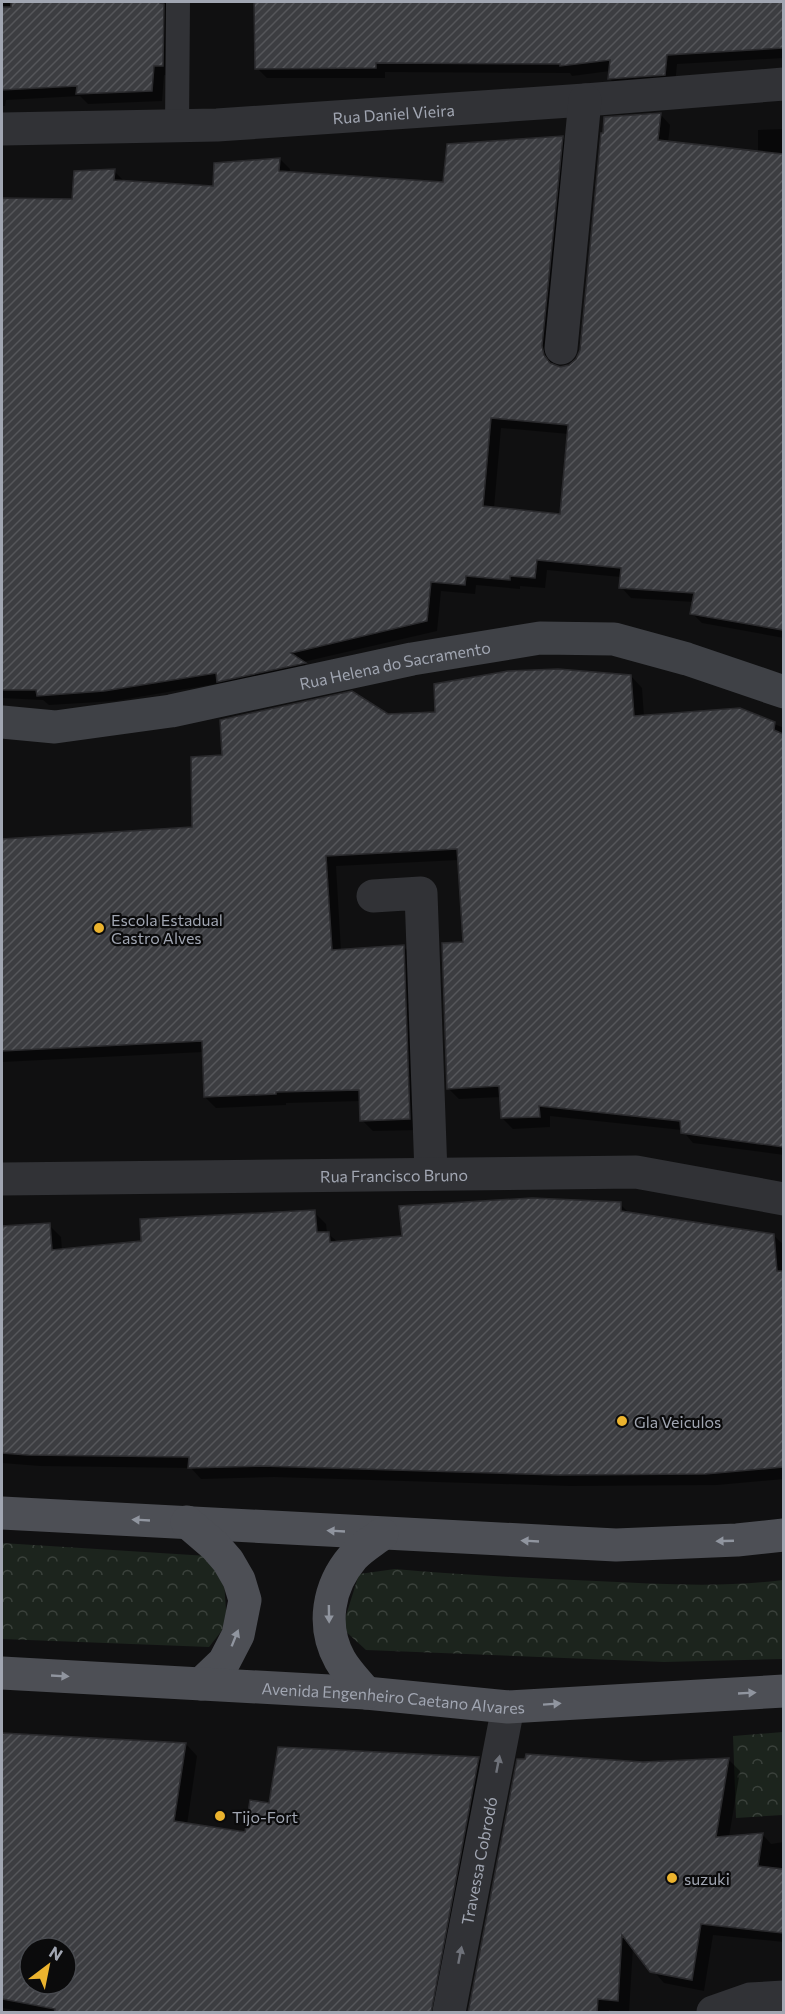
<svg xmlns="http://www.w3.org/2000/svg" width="785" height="2014" viewBox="0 0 785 2014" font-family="Commissioner,sans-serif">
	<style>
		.park { fill: url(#park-crowns) }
		.shadow { fill: #0007; fill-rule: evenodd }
		.building { fill: url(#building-hatch); stroke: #2a2a2d; stroke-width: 1.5; fill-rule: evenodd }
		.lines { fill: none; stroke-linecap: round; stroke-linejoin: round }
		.lane { stroke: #313236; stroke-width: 24 }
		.street { stroke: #313236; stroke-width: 33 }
		.secondary { stroke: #3f4146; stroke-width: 33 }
		.primary { stroke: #4d4f55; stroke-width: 33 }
		.oneway { fill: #90959f }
		.oneway2 { fill: #6f727a }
		.poi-dot { fill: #ebb32e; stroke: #0b0b0c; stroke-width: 2 }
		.labels { text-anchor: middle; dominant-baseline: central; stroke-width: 4.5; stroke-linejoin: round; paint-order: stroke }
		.street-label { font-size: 16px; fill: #a1a6b2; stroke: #0b0b0c }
		.poi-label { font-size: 16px; fill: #a1a6b2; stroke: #0b0b0c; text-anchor: start }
	</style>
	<defs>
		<pattern id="park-crowns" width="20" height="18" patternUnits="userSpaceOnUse" patternTransform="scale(1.5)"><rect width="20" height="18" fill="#1c241d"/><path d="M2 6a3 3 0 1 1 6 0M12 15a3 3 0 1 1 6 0" fill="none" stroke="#3a413b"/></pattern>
		<pattern id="building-hatch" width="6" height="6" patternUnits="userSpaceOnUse" patternTransform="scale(1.5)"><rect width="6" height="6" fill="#3c3d41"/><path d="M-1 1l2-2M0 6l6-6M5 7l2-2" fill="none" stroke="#55565a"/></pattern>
	</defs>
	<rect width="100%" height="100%" fill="#101011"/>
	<path class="park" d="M2,1543L208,1556L224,1581L227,1624L209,1647L2,1639Z
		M395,1569C462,1575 529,1578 596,1581C659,1584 721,1588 783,1580L784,1659L664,1662L366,1650L342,1628L359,1574Z
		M783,1732V1823V1815L736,1818L733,1736Z"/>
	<path class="shadow" d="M2,2H178L173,76L164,75L162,101L88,104L80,96L6,100L5,106H2Z
		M256,2H784V58L677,64L675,85L620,89L610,79V71L572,76L570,73L385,72V78H267L257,68Z
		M660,114L670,125L668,143L758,152V130L784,129V638L702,623L692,613L694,602L631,598L621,587V577L547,570L545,588L520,586V589L476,585L475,594L441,591L437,631L303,662L314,673L221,683L115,701L49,705L43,700L2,698V199L74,200L114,171L124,181L214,188L280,159L290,169L289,173L445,184L562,137L572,148L552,357L553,366L560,368L570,366L577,360ZM501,428L569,434L562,515L494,508Z
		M631,676L642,688L644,717L740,710L784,728V1155L693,1143L682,1130L550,1116V1127L513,1129L502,1118L501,1097L459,1099L448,1088L464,944L459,860L336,866L341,951L404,947L415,958L421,1130L373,1131L362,1120L361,1101L286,1103V1105L216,1108L205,1097L203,1052L2,1062V841L194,828L224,756L387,715L436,714Z
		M620,1204L631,1215L774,1236L784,1245V1479L717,1485L570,1486L274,1477L201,1479L191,1468L40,1466L2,1463V1227L49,1225L61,1237L62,1250L143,1243L314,1212L326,1224L327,1233L338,1242L403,1237Z
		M2,1735L186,1744L197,1756L187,1825L246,1833L270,1805L479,1759L490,1770L443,2012H26L2,2008ZM30,1948H66V1984H30Z
		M728,1759L740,1771L729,1837L763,1835L771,1844L784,1842V1942L713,1935L704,1991L664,1983L633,1947L629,2012L609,2010V2012H470L643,1763Z"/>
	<path class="building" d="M11,2H160V3L164,4L163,66H154L152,91L76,94L77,86L2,90V7H11Z
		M254,2H783V48L667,55L665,75L608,79L610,60L560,66V64L376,63V68L255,69Z
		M661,113L658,140L783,154V630L690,614L694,593L619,588L621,568L537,560L535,578L510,576V580L466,576L465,585L431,582L427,621L291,653L306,663L217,682L216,673L104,691L37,696L36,690H2V198L72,199L74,171L115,169L114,180L213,186L214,163L280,158L279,171L443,182L447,144L563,136L542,346L544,355L550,363L560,367L569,365L576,359L580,350L601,133H603L604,117ZM491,418L568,425L560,514L483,506Z
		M558,669L631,675L634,716L740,708L775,722L774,730L783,734V1147L681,1133L680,1121L539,1106L540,1117L501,1118L499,1086L447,1089L442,943L463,942L457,849L326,856L332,950L404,945L410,1119L360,1121L359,1090L276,1092V1094L204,1097L202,1041L2,1051V839L192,827L191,757L222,755L220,720L352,691L388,714L435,712L434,684L508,671Z
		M532,1198L621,1202V1211L774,1234L777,1271H783V1467L705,1474L558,1475L261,1466L188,1468L189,1457L28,1455L2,1453V1226L50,1223L52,1250L141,1241L140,1219L315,1210L317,1232H329L330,1242L402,1236L399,1206Z
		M2,1733L186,1743L174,1821L245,1832L250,1800L269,1803L278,1747L479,1757L431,2013H54L55,2009L2,1999ZM30,1948H66V1984H30Z
		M526,1754L643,1762L729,1758L716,1837L763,1833L758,1866L783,1869V1933L701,1924L692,1980L650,1972L622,1935L618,2001L598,1999L597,2013H468L517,1759H525Z"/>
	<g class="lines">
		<path class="lane" d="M177,126L178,2"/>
		<g class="street">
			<path id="s1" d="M2,129L217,125L585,100L784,84"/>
			<path d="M561,348L585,100"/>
			<path d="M373,896L421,893L431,1174"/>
			<path id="s2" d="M2,1179L636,1172L784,1199"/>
			<path id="s3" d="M449,2012L508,1707"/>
			<path d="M713,2012L750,1999L784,1997"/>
		</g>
		<path class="secondary" id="s4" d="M2,722L55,727L171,711L412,659L540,638L614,639L687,659L784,692"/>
		<g class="primary">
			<path d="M2,1513L616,1545L737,1540L784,1535"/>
			<path d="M187,1522L215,1546L228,1561L239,1580L245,1600L238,1635L224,1662L201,1684"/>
			<path id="s5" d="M2,1673L366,1693L508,1707L784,1691"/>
			<path d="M366,1693C357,1682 347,1672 340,1660C321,1626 328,1586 353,1557C361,1548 373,1541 382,1534"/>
		</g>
	</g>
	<defs><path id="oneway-solid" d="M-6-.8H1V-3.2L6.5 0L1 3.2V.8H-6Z" transform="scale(1.5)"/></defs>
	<g class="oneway">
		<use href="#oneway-solid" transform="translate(141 1520) rotate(-177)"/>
		<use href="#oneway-solid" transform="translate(336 1531) rotate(-177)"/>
		<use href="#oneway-solid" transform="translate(530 1541) rotate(-177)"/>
		<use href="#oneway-solid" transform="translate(725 1541) rotate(178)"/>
		<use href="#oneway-solid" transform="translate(329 1614) rotate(89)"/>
		<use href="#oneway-solid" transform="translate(235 1638) rotate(-68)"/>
		<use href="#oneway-solid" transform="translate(60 1676) rotate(3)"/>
		<use href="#oneway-solid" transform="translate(747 1693) rotate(-3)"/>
		<use href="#oneway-solid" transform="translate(552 1704) rotate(-4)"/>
	</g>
	<g class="oneway2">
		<use href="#oneway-solid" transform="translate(498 1764) rotate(-79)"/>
		<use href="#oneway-solid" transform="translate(460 1955) rotate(-79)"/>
	</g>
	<g class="poi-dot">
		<circle cx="99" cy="928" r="6"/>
		<circle cx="622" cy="1421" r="6"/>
		<circle cx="220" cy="1816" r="6"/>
		<circle cx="672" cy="1878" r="6"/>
	</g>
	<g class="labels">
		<g class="street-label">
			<text stroke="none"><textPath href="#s1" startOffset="392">Rua Daniel Vieira</textPath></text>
			<text stroke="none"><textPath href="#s4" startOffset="399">Rua Helena do Sacramento</textPath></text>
			<text stroke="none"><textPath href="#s2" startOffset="392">Rua Francisco Bruno</textPath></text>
			<text stroke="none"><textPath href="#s5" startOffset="392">Avenida Engenheiro Caetano Alvares</textPath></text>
			<text stroke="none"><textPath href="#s3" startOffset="154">Travessa Cobrodó</textPath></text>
		</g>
		<g class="poi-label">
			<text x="111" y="919">Escola Estadual<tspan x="111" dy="18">Castro Alves</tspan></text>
			<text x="634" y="1421">Gla Veiculos</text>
			<text x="232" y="1816">Tijo-Fort</text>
			<text x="684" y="1878">suzuki</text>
		</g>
	</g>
	<rect width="785" height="2014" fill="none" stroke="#a1a6b2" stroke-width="6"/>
	<g transform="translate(48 1966) rotate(32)"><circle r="28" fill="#0b0b0c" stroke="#47494e" stroke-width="1.5"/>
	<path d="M0-4.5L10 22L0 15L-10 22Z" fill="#ebb32e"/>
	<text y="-9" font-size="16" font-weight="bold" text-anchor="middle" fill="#a1a6b2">N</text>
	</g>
</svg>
